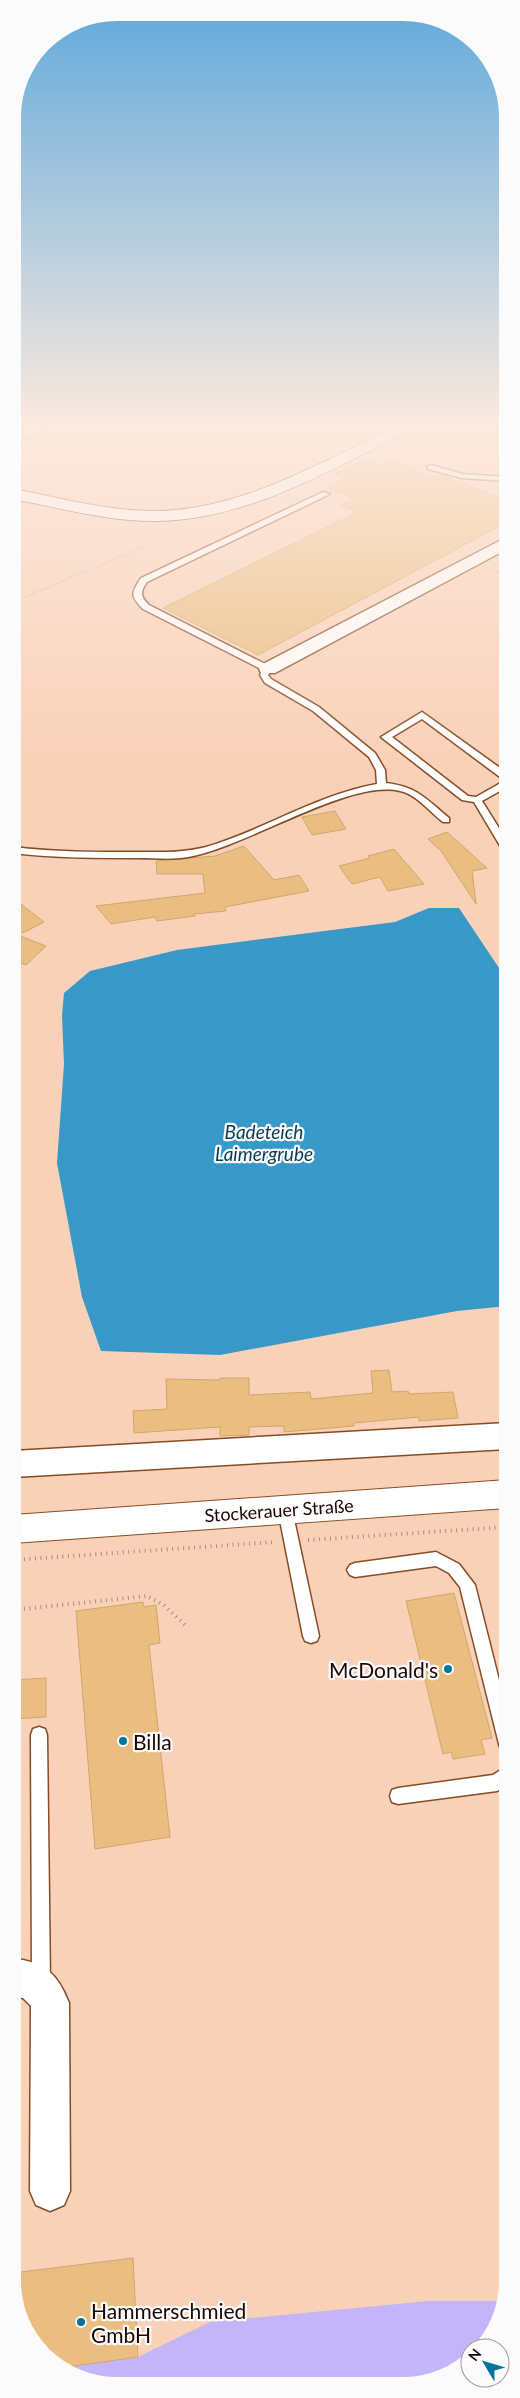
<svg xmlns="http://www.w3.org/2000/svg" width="520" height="2398" viewBox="0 0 520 2398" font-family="Lato,sans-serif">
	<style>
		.green { fill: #c4b5f9 }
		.water { fill: #3899c8 }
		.building { fill: #eabd80; stroke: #d2a66a }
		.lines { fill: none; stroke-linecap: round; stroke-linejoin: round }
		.service-casing { stroke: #854d24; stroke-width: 3 }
		.minor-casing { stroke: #854d24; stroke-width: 3 }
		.secondary-casing { stroke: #854d24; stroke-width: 2 }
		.primary-casing { stroke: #854d24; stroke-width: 2 }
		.motorway-casing { stroke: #854d24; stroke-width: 2 }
		.path-far1 { stroke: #ad8c79; stroke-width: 2; stroke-dasharray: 0.5 2.5; stroke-linecap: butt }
		.path { stroke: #ad8c79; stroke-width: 4; stroke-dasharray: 1 4.5; stroke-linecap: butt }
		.service { fill: #fff; fill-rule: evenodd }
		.minor { fill: #fff; fill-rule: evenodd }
		.secondary { fill: #fff; fill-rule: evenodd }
		.primary { fill: #fff; fill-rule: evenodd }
		.motorway { fill: #fff; fill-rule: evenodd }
		.path-bridge { stroke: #ad8c79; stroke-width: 2; stroke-dasharray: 0.5 2.5; stroke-linecap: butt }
		.poi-dot { fill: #03729d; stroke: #fbfbfb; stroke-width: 2 }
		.labels { text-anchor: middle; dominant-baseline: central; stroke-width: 4.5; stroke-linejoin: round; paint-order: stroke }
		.street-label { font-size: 18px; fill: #1b0600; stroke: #fbfbfb }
		.water-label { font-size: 19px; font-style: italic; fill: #043d56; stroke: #fbfbfb }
		.near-poi-label { font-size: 21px; fill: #1b0600; stroke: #fbfbfb; text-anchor: start }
	</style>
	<rect width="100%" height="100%" fill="#f9d1b8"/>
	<path class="green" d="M429,2301H502L482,2348H470V2359C444,2379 434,2381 402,2385L96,2383L67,2367L138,2357L210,2322Z"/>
	<path class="water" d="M429,908H459L507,980V1306L457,1311L220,1355L101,1351L82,1297L57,1163L64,1064L62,1015L64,993L90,971L177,950L395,922Z"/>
	<path class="building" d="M364,460L378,466L390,460L432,477L439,474L507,501V522L258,655L163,608L358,512L341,505L354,499L326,487L346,478L336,473Z
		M335,811L346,829L312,835L302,817Z
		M447,832L487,868L472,871L476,904L441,851L428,839Z
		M244,846L274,880L299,875L309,891L225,907L226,911L194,914L195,916L157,921L155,917L111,924L96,906L205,893L203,874H157L156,861L215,856Z
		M394,849L424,884L388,891L380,877L352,884L339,866L370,858L368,856Z
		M13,898L44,922L23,933L13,924Z
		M20,936L46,946L26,965L13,960V944Z
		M389,1370L392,1392L408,1391L409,1394L453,1392L458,1418L419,1421V1417L354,1423V1426L284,1432V1426L249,1427V1435L220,1436V1427L134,1433L133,1411L167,1409L166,1379L220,1380V1378H249V1395L310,1392L311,1399L373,1393L371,1371Z
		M454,1593L492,1738L481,1740L485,1754L453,1759L451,1752L443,1754L406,1601Z
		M143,1602L144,1607L156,1605L160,1643L149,1645L170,1837L95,1849L76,1611Z
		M46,1678V1717L13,1719V1680Z
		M133,2258L138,2357L67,2367L39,2350L13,2295V2273Z"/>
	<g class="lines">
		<defs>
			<path id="service" d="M431,465L462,474L507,477V481L462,478L428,469L427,467Z
				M323,492L330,494L147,582C140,592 140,596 149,605L271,667L272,669L268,675L271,679L319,707L375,753L385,770L386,783C418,787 426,799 449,818V822H443C430,812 416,794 400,791C348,779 247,847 188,857C172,860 155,858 138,858C96,858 55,858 13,853V847C55,852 96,852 138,852C161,852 183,853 206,847C264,830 316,795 377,784L376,770L369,757L313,711L265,683L260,675L263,670L143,609C130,596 131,593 141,578Z
				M507,569V574L500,572Z
				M422,712L507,773V787L482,801L507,841V852L502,849L474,802L462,800L381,737ZM422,719L504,780H506L476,797L468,796L392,737Z
				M285,1504L290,1505L292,1510L319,1636L317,1641L311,1643L305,1641L303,1636L278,1510L280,1505Z
				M436,1552L459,1564L475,1585L507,1712V1752L501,1750L499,1744L460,1587L449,1573L436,1566L355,1577L350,1575L347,1570L350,1565L355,1563Z
				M39,1727L45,1729L47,1735L50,1982L47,1988L41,1991L35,1988L32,1982L31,1735L33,1729Z
				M507,1766V1785L497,1791L398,1804L392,1802L390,1796L392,1790L398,1788L493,1775Z"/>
			<path id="minor" d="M507,537V549L275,673H261L259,669L261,665Z
				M507,1423V1449L13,1477V1451Z
				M13,1959C45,1961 58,1975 69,2003L70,2191L64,2205L50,2211L36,2205L30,2191L31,2006L23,1998L13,1997Z"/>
			<path id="secondary" d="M396,427H416L413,430C332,468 251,519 159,521C110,522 61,508 13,499V489C61,498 110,512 159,511C244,509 320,462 396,427Z"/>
			<path id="primary" d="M507,1480V1508L13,1543V1515Z"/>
			<path id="motorway" d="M27,427H48L45,430L13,444V433Z"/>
		</defs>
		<use href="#service" class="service-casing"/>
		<use href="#minor" class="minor-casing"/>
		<use href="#secondary" class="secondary-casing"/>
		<use href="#primary" class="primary-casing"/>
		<use href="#motorway" class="motorway-casing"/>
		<path class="path-far1" d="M232,427L294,441L333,443
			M292,427L321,429L366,427
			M426,448L507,457
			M13,602L136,550L146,544L154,533"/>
		<path class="path" d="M308,1540L507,1527
			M13,1560L274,1542
			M13,1610L147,1596L164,1605L187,1627"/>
		<use href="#service" class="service"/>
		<use href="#minor" class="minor"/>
		<use href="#secondary" class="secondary"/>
		<use href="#primary" class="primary"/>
		<use href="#motorway" class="motorway"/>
		<path class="path-bridge" d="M333,443L426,448"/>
	</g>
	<linearGradient id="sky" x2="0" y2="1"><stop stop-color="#61a9db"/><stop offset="0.56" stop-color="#fceadf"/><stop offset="1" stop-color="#fceadf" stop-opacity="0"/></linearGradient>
	<rect width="520" height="763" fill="url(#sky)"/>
	<g class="poi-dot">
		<circle cx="448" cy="1669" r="5"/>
		<circle cx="123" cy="1741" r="5"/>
		<circle cx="81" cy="2322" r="5"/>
	</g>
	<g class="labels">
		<g class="street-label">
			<text transform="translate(279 1510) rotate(-4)">Stockerauer Straße</text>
		</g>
		<g class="water-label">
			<text x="264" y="1131">Badeteich<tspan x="264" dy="22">Laimergrube</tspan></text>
		</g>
		<g class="near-poi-label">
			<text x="438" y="1669" text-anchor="end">McDonald's</text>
			<text x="133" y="1741">Billa</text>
			<text x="91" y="2310">Hammerschmied<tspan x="91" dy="24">GmbH</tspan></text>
		</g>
	</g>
	<path d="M0 0H520V2398H0ZM117 21H403A96 96 0 0 1 499 117V2281A96 96 0 0 1 403 2377H117A96 96 0 0 1 21 2281V117A96 96 0 0 1 117 21Z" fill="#fbfbfb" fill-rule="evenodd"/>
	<g transform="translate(485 2363) rotate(308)"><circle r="24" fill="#fbfbfb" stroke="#a19997"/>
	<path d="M0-4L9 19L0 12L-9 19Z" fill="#03729d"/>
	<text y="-8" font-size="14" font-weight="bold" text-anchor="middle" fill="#1b0600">N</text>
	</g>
</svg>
